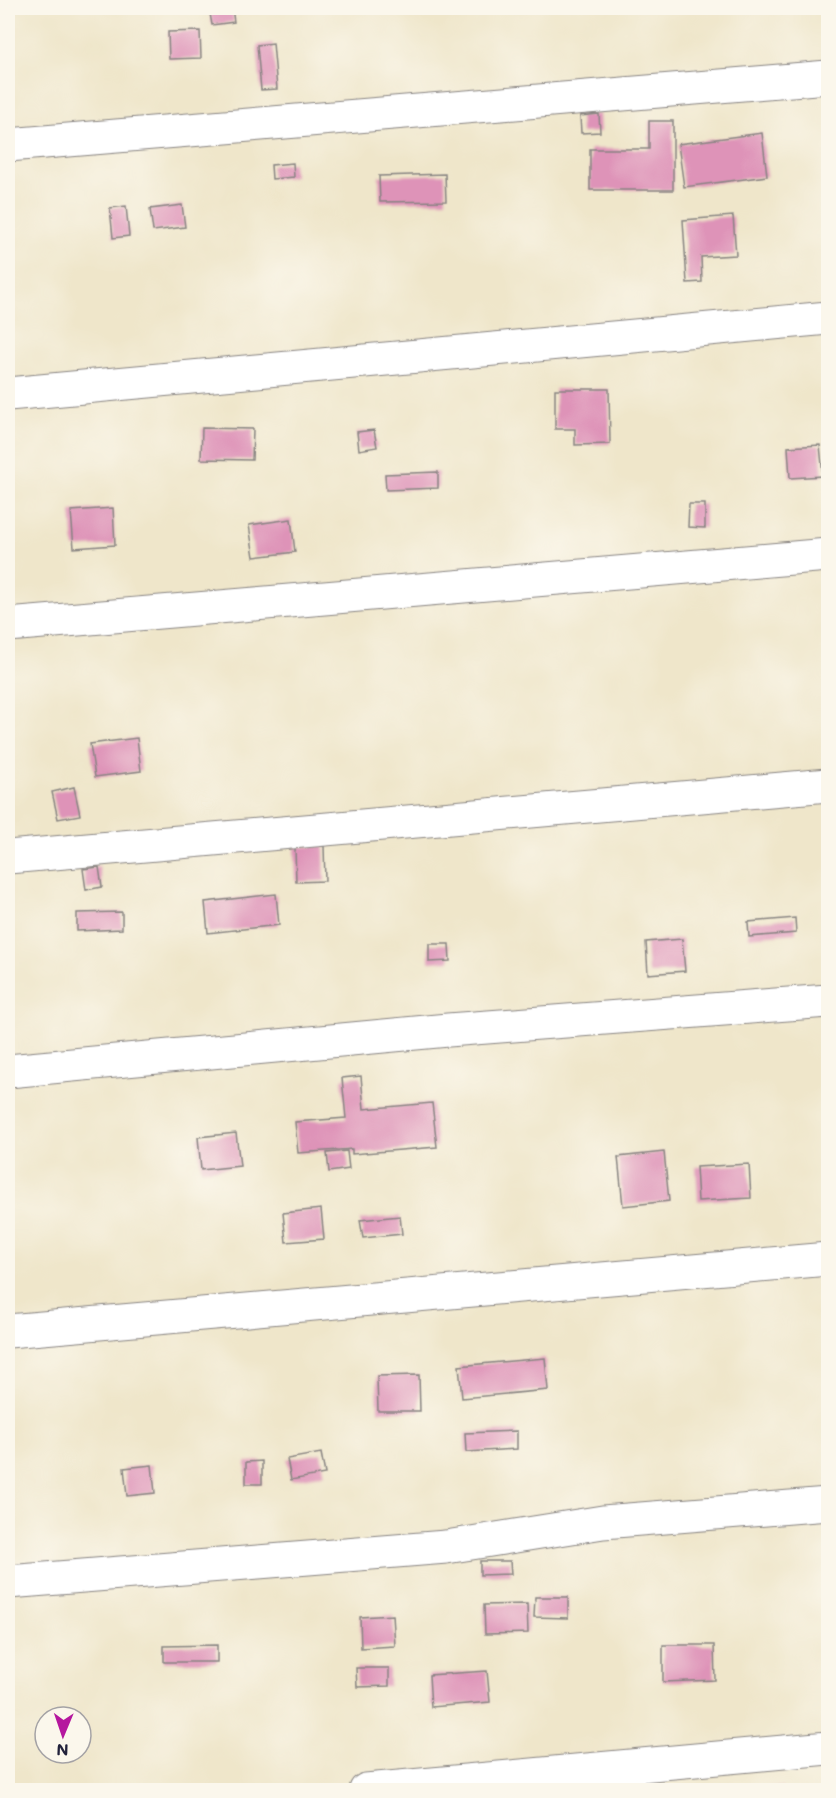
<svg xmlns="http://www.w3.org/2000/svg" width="836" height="1798" viewBox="0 0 836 1798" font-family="Mali,sans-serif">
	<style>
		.building { fill: #de93b8 }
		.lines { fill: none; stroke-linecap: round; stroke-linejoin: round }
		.minor-casing { stroke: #888482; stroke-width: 35 }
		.minor { stroke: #fff; stroke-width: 33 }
	</style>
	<rect width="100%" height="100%" fill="#fbf7ec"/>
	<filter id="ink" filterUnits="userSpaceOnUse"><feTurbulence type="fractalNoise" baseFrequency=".0167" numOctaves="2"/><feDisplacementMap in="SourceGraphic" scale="12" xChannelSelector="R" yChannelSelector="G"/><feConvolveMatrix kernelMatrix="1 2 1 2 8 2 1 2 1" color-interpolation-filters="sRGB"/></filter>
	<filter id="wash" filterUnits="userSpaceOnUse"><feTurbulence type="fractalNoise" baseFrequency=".008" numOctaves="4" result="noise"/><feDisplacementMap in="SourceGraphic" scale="24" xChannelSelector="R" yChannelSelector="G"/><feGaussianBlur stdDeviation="1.35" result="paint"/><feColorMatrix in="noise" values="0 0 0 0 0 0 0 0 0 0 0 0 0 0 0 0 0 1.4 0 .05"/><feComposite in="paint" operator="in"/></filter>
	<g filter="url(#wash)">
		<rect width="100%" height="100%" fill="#efe6ca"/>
		<g id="blocks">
			<path class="building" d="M209,8H232L234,22L212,25Z
				M200,31L201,58L169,59L168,32Z
				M273,43L277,89L261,90L257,45Z
				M599,114L600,132L581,133L580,116Z
				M649,121H673V190H590V149H649Z
				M762,133L767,176L684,187L678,144Z
				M293,163L294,177L272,179L271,165Z
				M445,174L446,201L380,202L379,176Z
				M182,205L185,227L153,231L150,209Z
				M126,206L129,236L113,238L110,208Z
				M733,216L736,255L701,257L702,282L687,283L683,220Z
				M555,389H609L610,444L575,445V429H555Z
				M202,428L253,429L252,460L201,459Z
				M374,430L377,447L359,450L357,432Z
				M820,445L823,476L790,478L788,447Z
				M438,472V488L386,490L385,474Z
				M689,504H705V528L688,527Z
				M113,508L115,545L74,548L71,511Z
				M291,519L295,552L254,557L249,525Z
				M137,738L141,771L95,777L90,744Z
				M74,787L80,815L58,819L52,792Z
				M324,846L325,881L296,882L295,847Z
				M99,867L102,887L86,890L83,869Z
				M276,894L279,925L208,933L205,902Z
				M828,911V930H823L822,912Z
				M122,912V929L77,931V913Z
				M795,918L796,933L749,937L748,922Z
				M682,939L685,971L648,974L646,942Z
				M429,944H449L450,961L429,962Z
				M361,1076L364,1109L432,1103L437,1147L352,1154V1149L298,1153L295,1122L346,1118L342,1078Z
				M236,1133L240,1166L201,1170L198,1137Z
				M347,1151L349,1169L329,1172L327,1153Z
				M664,1152L669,1201L623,1206L618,1157Z
				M749,1164L751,1198L698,1201L696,1167Z
				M321,1209L324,1239L286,1242L283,1213Z
				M400,1216L402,1234L363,1238L360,1220Z
				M545,1358L548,1390L462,1398L459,1366Z
				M419,1375L420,1411H378L377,1376Z
				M517,1431V1449L466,1452L465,1433Z
				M321,1453L325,1474L291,1480L287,1459Z
				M262,1461V1484H246V1462Z
				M152,1465L155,1493L127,1496L124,1468Z
				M480,1561H510L511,1574L480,1575Z
				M535,1597H568V1618L534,1617Z
				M527,1604L528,1633L485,1634L484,1605Z
				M393,1615L395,1646L361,1648L360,1617Z
				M217,1645V1662H164V1646Z
				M663,1645H714L715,1680L663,1682Z
				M356,1668H389V1686L357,1687Z
				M487,1671L490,1702L431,1707L429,1675Z
				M783,1787V1790H734V1788Z"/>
		</g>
	</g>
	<g filter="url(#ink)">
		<use href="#blocks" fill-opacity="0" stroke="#888482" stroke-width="1.5"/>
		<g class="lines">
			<defs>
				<path id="minor" d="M8,145L828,77
					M8,394L828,318
					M8,625L828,555
					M8,857L828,785
					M8,1071L448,1030L828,1001
					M8,1331L828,1259
					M8,1582L446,1547L603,1522L828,1504
					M366,1790L828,1748"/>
			</defs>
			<use href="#minor" class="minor-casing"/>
			<use href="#minor" class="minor"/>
		</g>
	</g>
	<rect width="836" height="1798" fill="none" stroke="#fbf7ec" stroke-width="30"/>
	<g transform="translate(63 1735) rotate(182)"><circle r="28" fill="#fbf7ec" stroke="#a4a2a5" stroke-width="1.5"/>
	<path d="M0-4.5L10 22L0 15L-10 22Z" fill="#b5179e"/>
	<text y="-9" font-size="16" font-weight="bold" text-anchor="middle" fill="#22223b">N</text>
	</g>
</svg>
